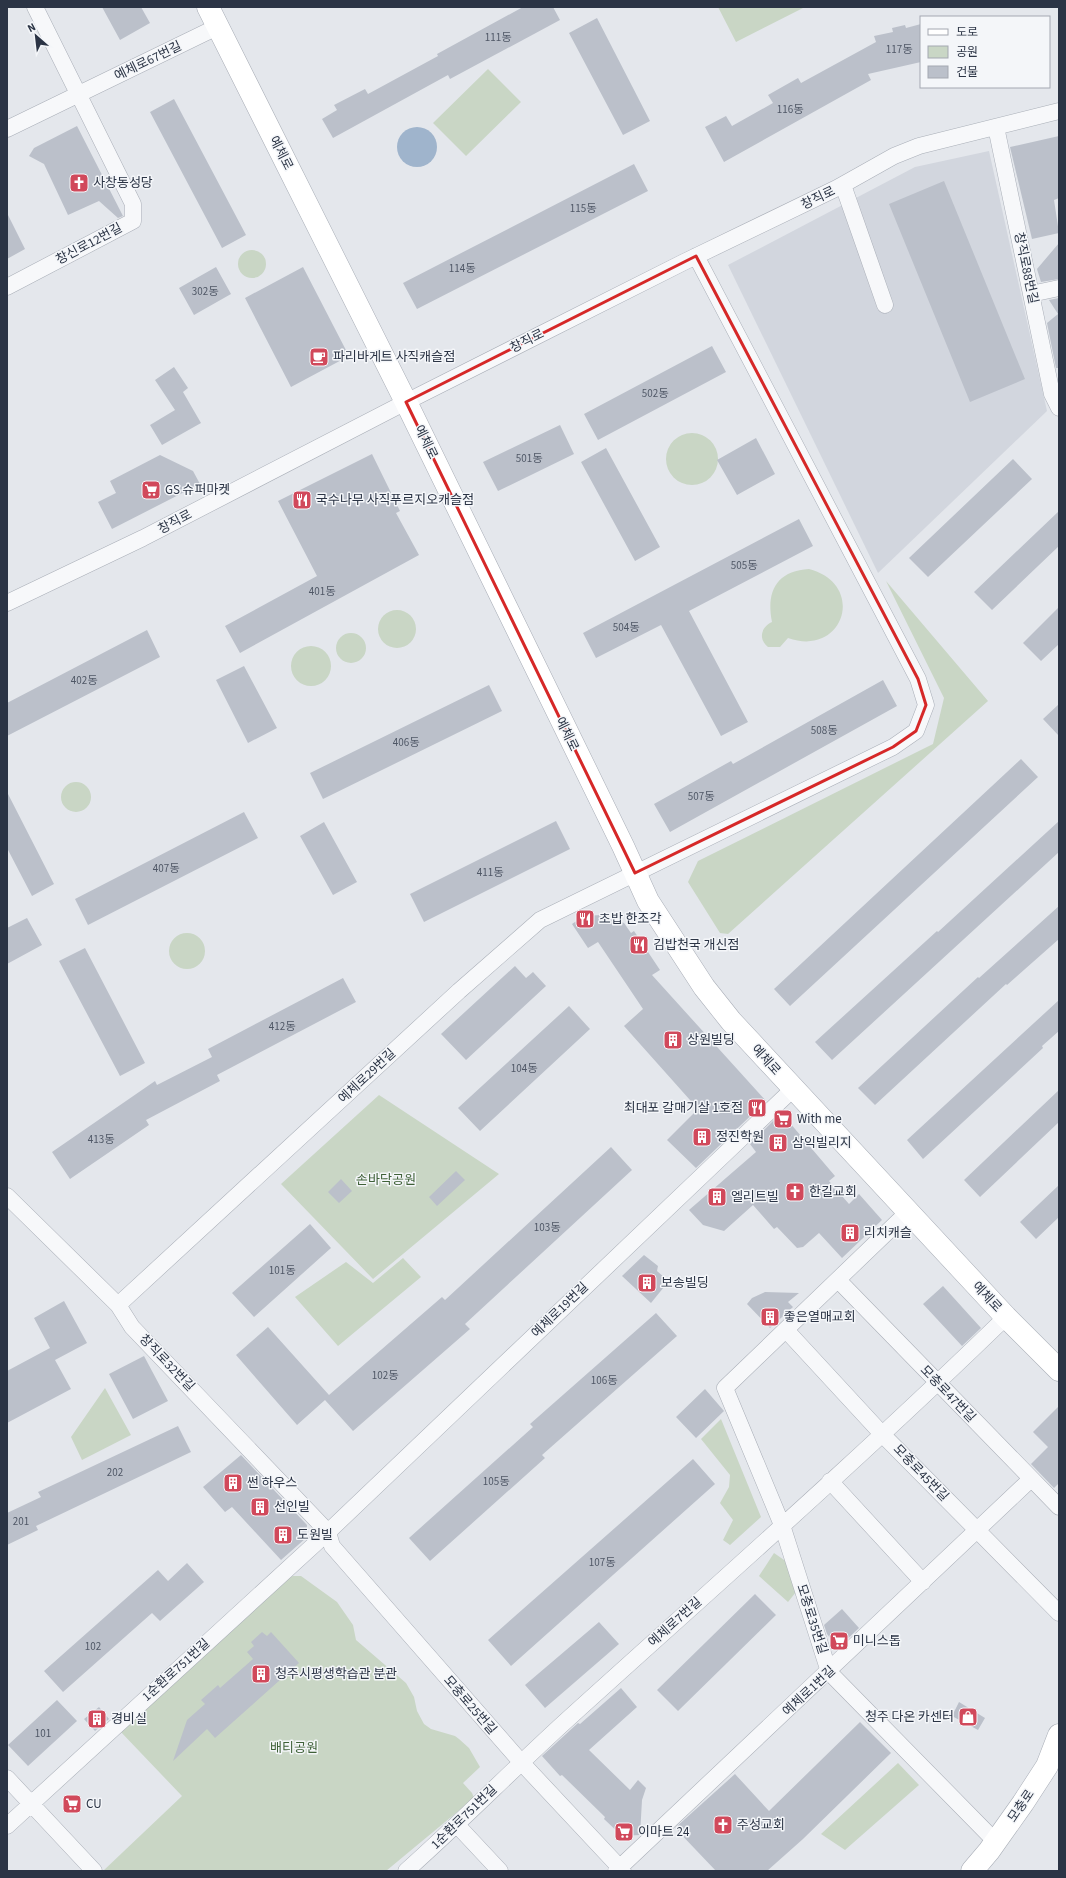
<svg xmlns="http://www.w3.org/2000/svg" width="1066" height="1878" viewBox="0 0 1066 1878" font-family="'Source Sans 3','Noto Sans KR',sans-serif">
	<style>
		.built { fill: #d2d6de }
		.green { fill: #c9d6c5 }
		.water { fill: #9fb4cc }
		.building { fill: #bbc0ca }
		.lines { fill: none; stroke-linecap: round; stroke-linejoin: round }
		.street-casing { stroke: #a9aeb7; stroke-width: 17 }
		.secondary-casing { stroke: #a9aeb7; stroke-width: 23 }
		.street { stroke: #f7f8fa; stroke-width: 16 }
		.secondary { stroke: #fff; stroke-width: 22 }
		.marked { fill: none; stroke: #d62828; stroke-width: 3; stroke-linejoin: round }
		.labels { text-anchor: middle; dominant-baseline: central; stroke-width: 3; stroke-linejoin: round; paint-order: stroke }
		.number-label { font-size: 11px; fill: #4f5766 }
		.street-label { font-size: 13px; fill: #2b3445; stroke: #f4f6f9 }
		.poi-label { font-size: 13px; fill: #2b3445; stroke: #f4f6f9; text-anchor: start }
		.park-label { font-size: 13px; fill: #3f6138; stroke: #f4f6f9 }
	</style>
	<rect width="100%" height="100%" fill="#e4e7ec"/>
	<path class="built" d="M989,151L1047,411L878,573L728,265L915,167Z"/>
	<path class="green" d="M718,7H805L736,42Z
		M488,69L521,102L466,156L433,123Z
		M238 264a14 14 0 1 1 28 0a14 14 0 1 1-28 0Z
		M666 459a26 26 0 1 1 52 0a26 26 0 1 1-52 0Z
		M809,569C867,584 844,658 788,638L780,647H768C758,639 761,627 772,622C766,592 776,571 809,569Z
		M886,581L988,701L728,934L720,933L688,882L698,861L933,744L944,698Z
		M378 629a19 19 0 1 1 38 0a19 19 0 1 1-38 0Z
		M336 648a15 15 0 1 1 30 0a15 15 0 1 1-30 0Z
		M291 666a20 20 0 1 1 40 0a20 20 0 1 1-40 0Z
		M61 797a15 15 0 1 1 30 0a15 15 0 1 1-30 0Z
		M169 951a18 18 0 1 1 36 0a18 18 0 1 1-36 0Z
		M379,1095L499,1174L373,1279L281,1184Z
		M403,1258L421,1277L338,1346L295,1297L346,1262L373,1283Z
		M105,1388L131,1435L82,1460L71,1437Z
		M721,1419L761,1517L730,1545L723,1540L733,1520L720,1503L729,1487L730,1475L701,1439Z
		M774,1553L787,1562L796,1592L788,1602L759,1576Z
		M293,1576H301L337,1602L353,1625L356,1640L406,1683L414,1697L417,1711L424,1724L431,1729L455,1736L459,1739L469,1748L480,1767L463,1783L472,1793L474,1798L386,1871H103L182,1796L119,1730L284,1580Z
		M898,1763L919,1785L845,1850L821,1834Z"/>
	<path class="water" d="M397 147a20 20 0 1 1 40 0a20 20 0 1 1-40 0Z"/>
	<path class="building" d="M102,7H141L150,23L120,40Z
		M523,7H553L560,20L450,79L448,75L333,138L322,119L337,110L334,105L365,89L368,94L438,56L437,54Z
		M597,18L650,121L623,135L569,33Z
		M921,24V62L868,74L871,80L724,162L705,127L726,116L732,126L773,103L768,95L798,78L801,83L876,42L874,36L893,32L892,28L905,25L906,28Z
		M174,99L246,235L222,248L150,112Z
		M77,126L123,216L118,218L99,201L68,215L44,164L29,156L34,148Z
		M1059,136V198L1054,200L1059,233L1032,239L1010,147Z
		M634,164L648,191L417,309L403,283Z
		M944,181L1025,379L970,402L889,204Z
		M7,213L25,249L7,259Z
		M1059,243V279L1041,282L1037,269Z
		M216,267L231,294L194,315L179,288Z
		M303,267L349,356L291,387L245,298Z
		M1059,298V368H1056L1047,323L1058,314L1049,300Z
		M712,346L726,372L598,440L584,414Z
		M174,367L188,388L183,392L201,423L162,445L150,425L175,410L155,380Z
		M560,425L574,454L498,491L483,462Z
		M756,438L775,474L737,495L717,460Z
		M606,448L660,547L635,561L581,462Z
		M372,454L400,511L396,513L419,555L240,653L225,626L317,576L278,501Z
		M160,455L193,471L200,484L112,529L98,502L116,493L110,481Z
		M1013,459L1032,479L928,577L909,558Z
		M1059,511V546L992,610L974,592Z
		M799,519L813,546L689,611L748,722L721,736L661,625L596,658L583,633Z
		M1059,607V644L1041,661L1023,643Z
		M147,630L160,657L7,736V703Z
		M244,666L277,728L248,743L216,680Z
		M883,680L897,706L670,832L654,804L731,761L733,764Z
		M489,685L502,711L323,799L310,773Z
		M1059,704V736L1043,719Z
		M1021,759L1038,777L790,1006L774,989Z
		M7,792L54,884L32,896L7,848Z
		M244,812L258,838L88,925L75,899Z
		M556,821L570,849L424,922L410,894Z
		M1059,821V852L832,1060L815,1042L937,931L938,932Z
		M324,822L357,882L333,895L300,836Z
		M1059,906V939L1007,985L1006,984L875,1105L858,1088L978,977L979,978Z
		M601,915L624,923L631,933L634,931L660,970L652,975L766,1101L696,1168L667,1140L698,1109L624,1026L643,1009L598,942L588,948L572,924L584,916Z
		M27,918L42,945L7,964V928Z
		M85,948L145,1063L120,1076L59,961Z
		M515,966L526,978L533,972L546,986L466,1060L441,1034Z
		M343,978L356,1002L217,1075L220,1081L146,1120L149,1125L70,1179L52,1152L155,1081L157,1085L212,1057L208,1049Z
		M1059,1000V1031L1042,1046L1043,1048L923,1159L907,1140Z
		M569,1006L590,1029L480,1131L458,1108Z
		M1059,1090V1122L980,1197L964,1180Z
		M779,1115L782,1118L784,1116L835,1176L829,1181L849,1204L859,1194L882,1220L842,1258L819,1233L803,1247L797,1248L777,1227L774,1229L753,1205L724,1231L703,1225L689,1210L756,1152L750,1144Z
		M611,1147L632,1170L465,1324L470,1329L353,1431L325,1400L297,1425L236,1355L268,1327L329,1395L442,1297L445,1300Z
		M456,1171L465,1180L437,1206L429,1197Z
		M341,1179L352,1191L339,1203L328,1192Z
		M1059,1185V1217L1036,1239L1020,1222Z
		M310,1224L331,1248L254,1317L232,1293Z
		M644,1255L658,1266L657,1271L665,1278L664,1287L651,1303L622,1276Z
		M943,1286L981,1328L962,1346L923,1304Z
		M765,1292L799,1293L788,1302L793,1307L770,1328L747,1304L752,1298Z
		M64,1301L87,1343L55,1360L71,1389L7,1423V1371L50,1348L34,1318Z
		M656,1313L677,1336L542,1455L545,1458L430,1561L409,1538L533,1427L530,1424Z
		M144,1356L168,1401L133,1419L109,1374Z
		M705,1389L724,1411L696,1438L676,1417Z
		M1059,1406V1483L1054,1488L1031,1464L1048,1447L1033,1432Z
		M178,1426L191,1452L36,1526L38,1530L7,1545V1513L41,1497L38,1492Z
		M241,1455L307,1525L306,1538L281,1560L232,1507L225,1512L203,1487Z
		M693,1459L715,1484L511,1666L488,1640Z
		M187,1563L204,1582L160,1621L152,1613L63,1692L44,1671L158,1570L168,1581Z
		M755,1594L776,1615L678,1711L657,1690Z
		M842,1609L859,1628L841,1645L835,1644L827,1634L824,1625Z
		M599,1622L619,1644L545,1708L525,1685Z
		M262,1632L267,1636L271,1632L299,1663L215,1738L207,1729L173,1761L187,1720L205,1704L201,1700L218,1685L220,1688L253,1659L247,1652L254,1646L251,1642Z
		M621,1688L637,1707L589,1750L630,1790L638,1780L646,1788L642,1800L640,1835L622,1836L604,1819L605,1817L562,1775L560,1776L542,1756L578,1723L580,1724Z
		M57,1700L77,1721L28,1766L8,1745Z
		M959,1702L985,1718L978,1730L952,1716Z
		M99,1707L109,1719L95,1731L84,1719Z
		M860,1722L891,1753L803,1839L767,1871H716L675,1828L735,1774L769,1811Z"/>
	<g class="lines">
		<defs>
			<path id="street" d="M996,127L1052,394L1059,408
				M7,129L217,27
				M843,185L885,305
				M7,287L133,221V204L35,7
				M1031,294L1059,288
				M7,603L143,538L406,402L684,262L837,188L894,156L919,146L1059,111
				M7,1196L118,1305L132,1327L328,1532L332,1546L521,1762L623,1871
				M908,1212L725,1388L782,1525L829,1672L996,1842
				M838,1280L1059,1507
				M118,1305L459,991L540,920L893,747L916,731L926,705L918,679L696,256
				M786,1330L882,1434L1059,1613
				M830,1481L923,1582
				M7,1778L94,1871
				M457,1825L500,1871
				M7,1826L328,1532L793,1089
				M406,1871C461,1822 513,1769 568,1719C715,1586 864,1455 1006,1317
				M616,1871L1031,1479"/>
			<path id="secondary" d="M208,7L406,402L623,846L648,901L704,987L731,1021L1006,1317L1059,1370
				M972,1871L989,1851L1023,1803L1047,1766L1059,1735"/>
		</defs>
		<use href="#street" class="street-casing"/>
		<use href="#secondary" class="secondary-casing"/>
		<use href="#street" class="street"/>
		<use href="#secondary" class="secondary"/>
	</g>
	<path class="marked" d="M696,256L918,679L926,705L916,731L893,747L635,873L406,402Z"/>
	<defs>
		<symbol id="church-square" viewBox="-11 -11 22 22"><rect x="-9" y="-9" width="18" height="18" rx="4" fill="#d1495b" stroke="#f4f6f9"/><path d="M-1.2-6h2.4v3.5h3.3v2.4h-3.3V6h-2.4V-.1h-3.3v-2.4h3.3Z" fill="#fff"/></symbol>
		<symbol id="cafe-square" viewBox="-11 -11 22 22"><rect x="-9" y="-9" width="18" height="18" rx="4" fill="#d1495b" stroke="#f4f6f9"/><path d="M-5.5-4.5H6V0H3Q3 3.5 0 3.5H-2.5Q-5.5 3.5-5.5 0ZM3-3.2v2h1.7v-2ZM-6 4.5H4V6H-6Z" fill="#fff"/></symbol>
		<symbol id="supermarket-square" viewBox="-11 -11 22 22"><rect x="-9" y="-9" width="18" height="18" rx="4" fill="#d1495b" stroke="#f4f6f9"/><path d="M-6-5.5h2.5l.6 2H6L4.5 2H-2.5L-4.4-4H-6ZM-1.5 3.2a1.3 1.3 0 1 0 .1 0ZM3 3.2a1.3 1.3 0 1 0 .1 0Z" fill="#fff"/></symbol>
		<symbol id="restaurant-square" viewBox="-11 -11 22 22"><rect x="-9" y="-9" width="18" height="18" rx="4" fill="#d1495b" stroke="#f4f6f9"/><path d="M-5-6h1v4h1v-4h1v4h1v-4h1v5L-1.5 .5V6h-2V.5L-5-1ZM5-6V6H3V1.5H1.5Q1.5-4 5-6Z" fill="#fff"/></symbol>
		<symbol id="building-square" viewBox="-11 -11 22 22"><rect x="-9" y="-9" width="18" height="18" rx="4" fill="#d1495b" stroke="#f4f6f9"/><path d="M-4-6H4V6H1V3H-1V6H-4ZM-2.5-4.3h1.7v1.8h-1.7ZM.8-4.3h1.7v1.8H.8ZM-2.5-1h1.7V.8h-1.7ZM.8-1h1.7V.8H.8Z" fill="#fff"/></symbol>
		<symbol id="shop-square" viewBox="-11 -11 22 22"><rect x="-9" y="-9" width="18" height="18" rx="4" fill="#d1495b" stroke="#f4f6f9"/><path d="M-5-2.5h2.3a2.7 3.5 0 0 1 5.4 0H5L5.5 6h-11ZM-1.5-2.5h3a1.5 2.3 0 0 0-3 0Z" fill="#fff"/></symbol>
	</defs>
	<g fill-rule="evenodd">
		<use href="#church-square" x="68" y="172" width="22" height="22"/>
		<use href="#cafe-square" x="308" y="346" width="22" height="22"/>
		<use href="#supermarket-square" x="140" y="479" width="22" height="22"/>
		<use href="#restaurant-square" x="291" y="489" width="22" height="22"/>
		<use href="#restaurant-square" x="574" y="908" width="22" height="22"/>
		<use href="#restaurant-square" x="628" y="934" width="22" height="22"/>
		<use href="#building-square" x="662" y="1029" width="22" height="22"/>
		<use href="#restaurant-square" x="746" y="1097" width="22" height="22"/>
		<use href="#supermarket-square" x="772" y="1108" width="22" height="22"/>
		<use href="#building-square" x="691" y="1126" width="22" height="22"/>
		<use href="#building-square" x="767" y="1132" width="22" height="22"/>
		<use href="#church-square" x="784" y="1181" width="22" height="22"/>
		<use href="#building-square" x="706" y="1186" width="22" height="22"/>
		<use href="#building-square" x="839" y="1222" width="22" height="22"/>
		<use href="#building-square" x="636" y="1272" width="22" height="22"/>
		<use href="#building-square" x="759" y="1306" width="22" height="22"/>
		<use href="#building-square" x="222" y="1472" width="22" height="22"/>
		<use href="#building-square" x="249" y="1496" width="22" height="22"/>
		<use href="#building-square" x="272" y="1524" width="22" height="22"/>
		<use href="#supermarket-square" x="828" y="1630" width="22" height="22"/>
		<use href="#building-square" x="250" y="1663" width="22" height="22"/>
		<use href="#shop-square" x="957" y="1706" width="22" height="22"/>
		<use href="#building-square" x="86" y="1708" width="22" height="22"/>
		<use href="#supermarket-square" x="61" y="1793" width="22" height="22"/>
		<use href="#church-square" x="712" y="1814" width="22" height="22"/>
		<use href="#supermarket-square" x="613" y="1821" width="22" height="22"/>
	</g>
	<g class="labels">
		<g class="number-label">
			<text x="498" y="37">111동</text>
			<text x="899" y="49">117동</text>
			<text x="790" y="109">116동</text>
			<text x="583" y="208">115동</text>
			<text x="462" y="268">114동</text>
			<text x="205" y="291">302동</text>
			<text x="655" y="393">502동</text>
			<text x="529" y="458">501동</text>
			<text x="744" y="565">505동</text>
			<text x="322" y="591">401동</text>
			<text x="626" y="627">504동</text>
			<text x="84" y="680">402동</text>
			<text x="824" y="730">508동</text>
			<text x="406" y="742">406동</text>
			<text x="701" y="796">507동</text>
			<text x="166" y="868">407동</text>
			<text x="490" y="872">411동</text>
			<text x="282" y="1026">412동</text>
			<text x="524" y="1068">104동</text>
			<text x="101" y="1139">413동</text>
			<text x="547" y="1227">103동</text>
			<text x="282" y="1270">101동</text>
			<text x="385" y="1375">102동</text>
			<text x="604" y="1380">106동</text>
			<text x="115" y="1472">202</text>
			<text x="496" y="1481">105동</text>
			<text x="21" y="1521">201</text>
			<text x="602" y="1562">107동</text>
			<text x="93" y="1646">102</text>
			<text x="43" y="1733">101</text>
		</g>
		<g class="street-label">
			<text transform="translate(148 61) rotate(-26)">예체로67번길</text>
			<text transform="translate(281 153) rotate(63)">예체로</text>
			<text transform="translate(818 198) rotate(-26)">창직로</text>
			<text transform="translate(89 244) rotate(-28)">창신로12번길</text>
			<text transform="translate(1026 268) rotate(78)">창직로88번길</text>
			<text transform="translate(527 341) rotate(-27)">창직로</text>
			<text transform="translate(426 442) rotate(64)">예체로</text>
			<text transform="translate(175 522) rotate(-28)">창직로</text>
			<text transform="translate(567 734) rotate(64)">예체로</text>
			<text transform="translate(766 1060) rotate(48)">예체로</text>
			<text transform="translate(367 1076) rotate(-43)">예체로29번길</text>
			<text transform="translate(987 1297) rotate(47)">예체로</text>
			<text transform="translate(560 1310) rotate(-44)">예체로19번길</text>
			<text transform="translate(167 1363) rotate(46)">창직로32번길</text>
			<text transform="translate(948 1394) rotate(46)">모충로47번길</text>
			<text transform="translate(921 1473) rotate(46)">모충로45번길</text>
			<text transform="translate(812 1619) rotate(72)">모충로35번길</text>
			<text transform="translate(675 1622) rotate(-42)">예체로7번길</text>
			<text transform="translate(176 1670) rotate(-42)">1순환로751번길</text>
			<text transform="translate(809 1691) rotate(-43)">예체로1번길</text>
			<text transform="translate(470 1705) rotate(49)">모충로25번길</text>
			<text transform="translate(1021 1806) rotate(-56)">모충로</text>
			<text transform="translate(464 1817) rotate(-44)">1순환로751번길</text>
		</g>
		<g class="poi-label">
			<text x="93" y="183">사창동성당</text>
			<text x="333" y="357">파리바게트 사직캐슬점</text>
			<text x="165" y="490">GS 슈퍼마켓</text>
			<text x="316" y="500">국수나무 사직푸르지오캐슬점</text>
			<text x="599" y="919">초밥 한조각</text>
			<text x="653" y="945">김밥천국 개신점</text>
			<text x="687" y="1040">상원빌딩</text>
			<text x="743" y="1108" text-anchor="end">최대포 갈매기살 1호점</text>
			<text x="797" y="1119">With me</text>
			<text x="716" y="1137">정진학원</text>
			<text x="792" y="1143">삼익빌리지</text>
			<text x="809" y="1192">한길교회</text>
			<text x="731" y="1197">엘리트빌</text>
			<text x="864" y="1233">리치캐슬</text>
			<text x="661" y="1283">보송빌딩</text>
			<text x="784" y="1317">좋은열매교회</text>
			<text x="247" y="1483">썬 하우스</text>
			<text x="274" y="1507">선인빌</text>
			<text x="297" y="1535">도원빌</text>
			<text x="853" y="1641">미니스톱</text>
			<text x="275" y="1674">청주시평생학습관 분관</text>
			<text x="954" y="1717" text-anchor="end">청주 다온 카센터</text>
			<text x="111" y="1719">경비실</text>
			<text x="86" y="1804">CU</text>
			<text x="737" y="1825">주성교회</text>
			<text x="638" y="1832">이마트 24</text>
		</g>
		<g class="park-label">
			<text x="386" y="1180">손바닥공원</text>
			<text x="294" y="1748">배티공원</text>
		</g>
	</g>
	<rect width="1066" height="1878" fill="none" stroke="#2b3445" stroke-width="16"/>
	<rect x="920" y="16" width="130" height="72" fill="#f4f6f9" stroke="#a4a8b1"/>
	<rect x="928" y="29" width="20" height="6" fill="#ffffff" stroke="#a4a8b1"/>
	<text x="956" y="36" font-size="12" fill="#2b3445">도로</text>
	<rect x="928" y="46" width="20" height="12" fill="#c9d6c5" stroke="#a4a8b1"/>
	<text x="956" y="56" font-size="12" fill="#2b3445">공원</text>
	<rect x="928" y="66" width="20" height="12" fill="#bbc0ca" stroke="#a4a8b1"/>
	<text x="956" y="76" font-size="12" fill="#2b3445">건물</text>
	<g transform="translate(36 36) rotate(332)" stroke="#f4f6f9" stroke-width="3" paint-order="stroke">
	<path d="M0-3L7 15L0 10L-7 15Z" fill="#2b3445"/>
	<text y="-6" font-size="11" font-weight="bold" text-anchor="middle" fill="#2b3445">N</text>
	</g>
</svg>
